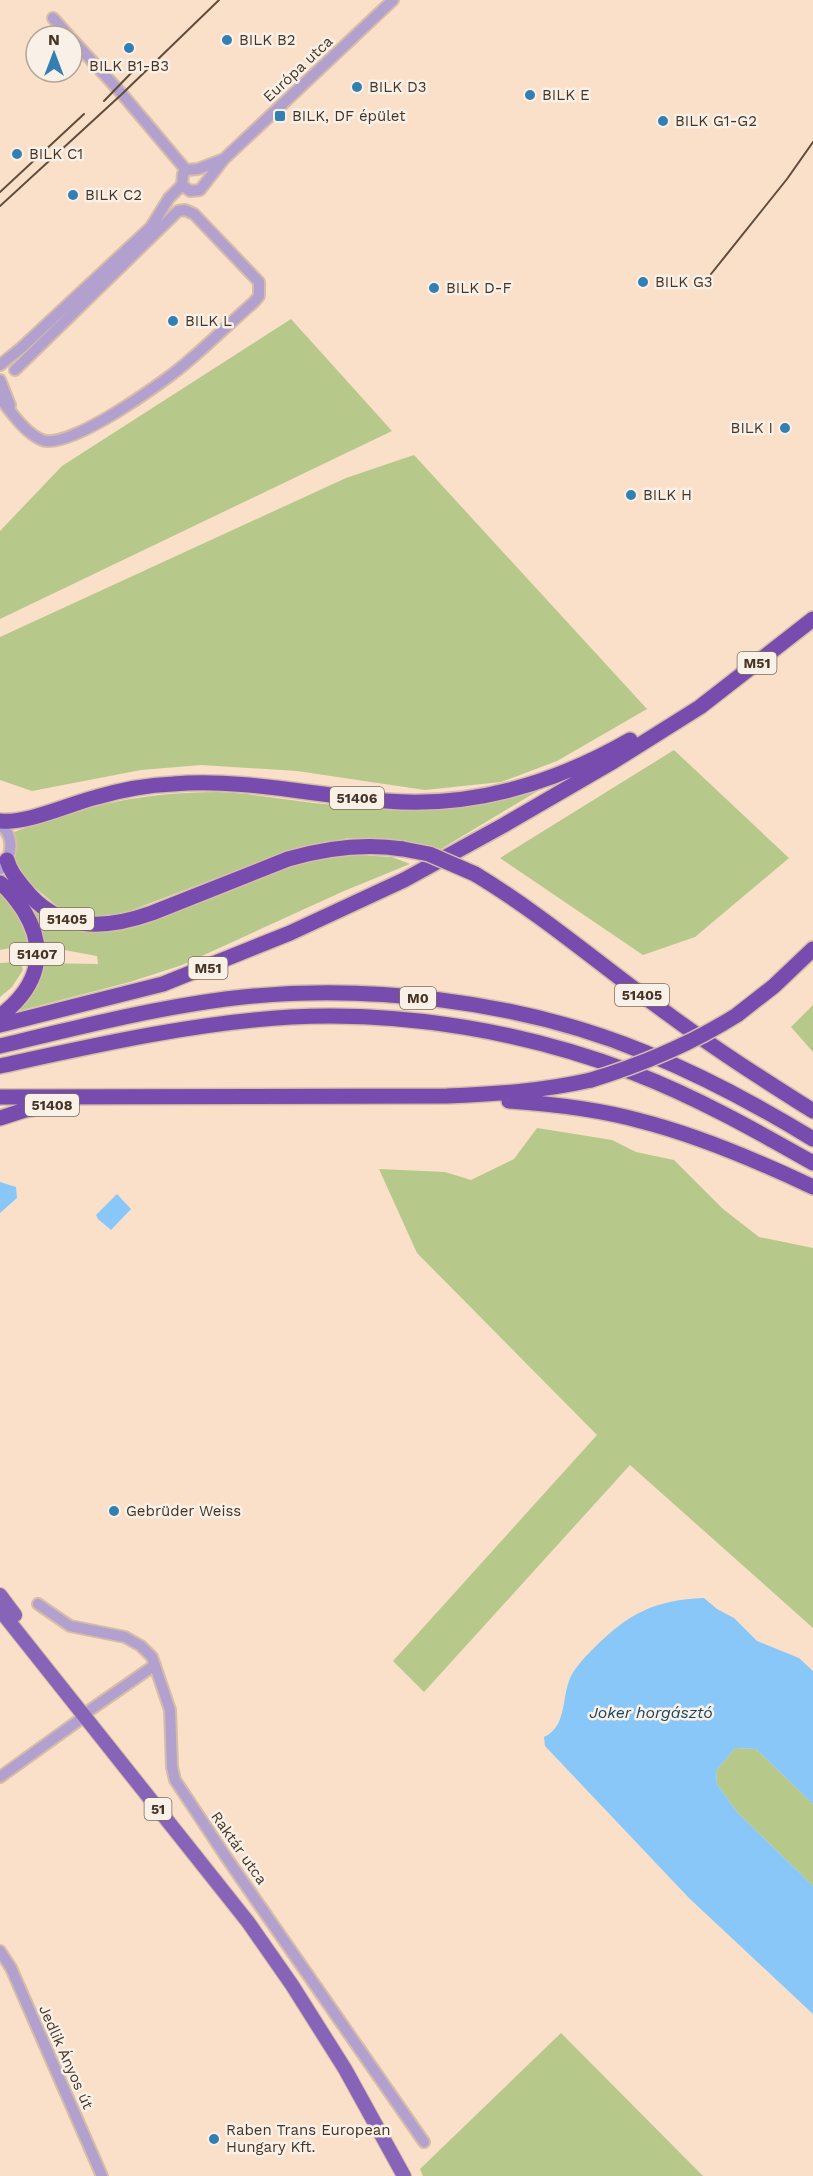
<svg xmlns="http://www.w3.org/2000/svg" width="813" height="2176" viewBox="0 0 813 2176" font-family="'Work Sans',sans-serif">
	<style>
		.green { fill: #b6c98a }
		.water { fill: #88c7f7 }
		.lines { fill: none; stroke-linecap: round; stroke-linejoin: round }
		.minor-casing { stroke: #d6bda8; stroke-width: 14 }
		.major-casing { stroke: #d6bda8; stroke-width: 16 }
		.highway-casing { stroke: #d6bda8; stroke-width: 18 }
		.minor { stroke: #b2a0cf; stroke-width: 10 }
		.major { stroke: #8764b8; stroke-width: 14 }
		.highway { stroke: #784caf; stroke-width: 15 }
		.rail { stroke: #5e4c3c; stroke-width: 2 }
		.highway-bridge-casing { stroke: #d6bda8; stroke-width: 18; stroke-linecap: butt }
		.highway-bridge { stroke: #784caf; stroke-width: 15 }
		.poi-dot { fill: #337fb2; stroke: #f9f0e8; stroke-width: 2 }
		.labels { text-anchor: middle; dominant-baseline: central; stroke-width: 5; stroke-linejoin: round; paint-order: stroke }
		.shield { fill: #f9f0e8; stroke: #7c6d60; stroke-width: 1.5 }
		.shield-label { font-size: 14px; font-weight: bold; fill: #463526 }
		.poi-label { font-size: 15px; fill: #463526; stroke: #f9f0e8; text-anchor: start }
		.street-label { font-size: 15px; fill: #463526; stroke: #f9f0e8 }
		.water-label { font-size: 16px; font-style: italic; fill: #154564; stroke: #f9f0e8 }
	</style>
	<rect width="100%" height="100%" fill="#fadfc9"/>
	<path class="green" d="M291,319L392,431L0,619V531L62,466Z
		M414,455L647,709L557,761L501,782L425,790L297,771L201,765L141,770L32,791L0,780V637L346,478Z
		M674,750L789,858L695,937L643,955L500,858Z
		M546,786L441,849L393,839L348,838L290,850L119,915L85,918L58,907L26,880L13,863L17,842L14,832C84,806 142,792 218,792C250,793 281,799 313,803C376,809 439,814 502,800C517,797 531,791 546,786Z
		M340,854L392,857L410,864L344,891L182,965L130,982L7,1014L40,963L98,964L97,956L42,946L38,922L17,889L53,922L74,928L111,932L149,922L288,865Z
		M0,890L5,894L25,926L27,942L21,946L0,950Z
		M21,962L23,970L12,987L0,997V963Z
		M813,1005V1052L791,1027Z
		M537,1128L612,1140L636,1152L674,1160L723,1209L759,1237L813,1248V1628L630,1465L424,1692L393,1661L597,1435L417,1253L379,1169L445,1172L471,1180L514,1159Z
		M735,1748L756,1749L813,1804V1886L737,1812L717,1784L716,1771Z
		M561,2033L703,2176H423L420,2169Z"/>
	<path class="water" d="M0,1182L16,1187L17,1198L0,1213Z
		M117,1194L131,1209L111,1230L98,1219L96,1215Z
		M704,1598L717,1609L734,1618L757,1641L799,1658L813,1671V1804L756,1749L735,1748L716,1771L717,1784L737,1812L813,1886V2014L689,1898L545,1746L544,1737C566,1727 562,1700 569,1681C573,1669 585,1657 594,1648C629,1613 655,1600 704,1598Z"/>
	<g class="lines">
		<defs>
			<path id="minor" d="M53,18L69,36
				M72,39L122,94L186,170
				M224,159L198,169L186,170L183,174L182,185L190,191L200,190L224,159L393,0
				M0,365L20,349L151,227L169,198L182,185
				M0,380L10,405
				M0,398C11,412 25,433 42,440C68,451 164,382 185,364C209,344 231,322 254,302L259,296V282L194,214L185,210L178,211L15,370
				M0,824C15,838 13,855 0,869
				M38,1604L70,1626L125,1637L141,1646L152,1657L170,1710L172,1767L175,1780L226,1857L424,2142
				M90,1710L155,1665
				M0,1777L85,1716
				M0,1951L11,1968L102,2176"/>
			<path id="major" d="M0,1595L15,1615
				M0,1610L248,1922L292,1985L345,2069L404,2176"/>
			<path id="highway" d="M0,821C27,824 69,804 97,797C121,790 148,785 173,784C244,778 315,796 386,801C473,808 555,783 630,740
				M7,860C10,871 16,878 24,888C58,932 104,930 152,913L288,859C326,848 364,843 403,849
				M475,874C543,915 604,968 668,1014C715,1049 764,1080 813,1111
				M0,883C10,890 17,901 24,911C49,952 37,988 0,1016
				M737,1015L774,986L813,949
				M0,1025L163,984L290,933L404,880L504,825L614,761L700,707L813,619
				M0,1046C75,1028 150,1009 226,999C361,982 518,1000 644,1052C703,1076 759,1106 813,1139
				M0,1066C96,1045 193,1023 291,1017C407,1011 526,1032 634,1073C696,1097 755,1130 813,1163
				M0,1097L447,1096C497,1094 542,1091 591,1080
				M509,1101C554,1104 598,1109 641,1121C700,1136 758,1161 813,1187
				M0,1118L25,1110L60,1104"/>
		</defs>
		<use href="#minor" class="minor-casing"/>
		<use href="#major" class="major-casing"/>
		<use href="#highway" class="highway-casing"/>
		<use href="#minor" class="minor"/>
		<use href="#major" class="major"/>
		<use href="#highway" class="highway"/>
		<path class="rail" d="M104,101L137,67
			M0,192L84,114
			M0,206L122,94L219,0
			M711,274L787,179L813,142"/>
		<defs>
			<path id="highway-bridge" d="M403,849L429,854L475,874
				M591,1080C644,1064 691,1044 737,1015"/>
		</defs>
		<use href="#highway-bridge" class="highway-bridge-casing"/>
		<use href="#highway-bridge" class="highway-bridge"/>
	</g>
	<g class="poi-dot">
		<circle cx="227" cy="40" r="6"/>
		<circle cx="129" cy="48" r="6"/>
		<circle cx="357" cy="87" r="6"/>
		<circle cx="530" cy="95" r="6"/>
		<rect x="274" y="110" width="12" height="12" rx="3"/>
		<circle cx="663" cy="121" r="6"/>
		<circle cx="17" cy="154" r="6"/>
		<circle cx="73" cy="195" r="6"/>
		<circle cx="643" cy="282" r="6"/>
		<circle cx="434" cy="288" r="6"/>
		<circle cx="173" cy="321" r="6"/>
		<circle cx="785" cy="428" r="6"/>
		<circle cx="631" cy="495" r="6"/>
		<circle cx="114" cy="1511" r="6"/>
		<circle cx="214" cy="2139" r="6"/>
	</g>
	<g class="labels">
		<g class="shield">
			<rect x="737.5" y="652" width="39" height="22" rx="4.5"/>
			<rect x="330" y="787" width="54" height="22" rx="4.5"/>
			<rect x="40" y="908" width="54" height="22" rx="4.5"/>
			<rect x="10" y="943" width="54" height="22" rx="4.5"/>
			<rect x="188.5" y="957" width="39" height="22" rx="4.5"/>
			<rect x="615" y="984" width="54" height="22" rx="4.5"/>
			<rect x="400" y="987" width="36" height="22" rx="4.5"/>
			<rect x="25" y="1094" width="54" height="22" rx="4.5"/>
			<rect x="144.5" y="1798" width="27" height="22" rx="4.5"/>
		</g>
		<g class="shield-label">
			<text x="757" y="663">M51</text>
			<text x="357" y="798">51406</text>
			<text x="67" y="919">51405</text>
			<text x="37" y="954">51407</text>
			<text x="208" y="968">M51</text>
			<text x="642" y="995">51405</text>
			<text x="418" y="998">M0</text>
			<text x="52" y="1105">51408</text>
			<text x="158" y="1809">51</text>
		</g>
		<g class="poi-label">
			<text x="239" y="40">BILK B2</text>
			<text x="129" y="66" text-anchor="middle">BILK B1-B3</text>
			<text x="369" y="87">BILK D3</text>
			<text x="542" y="95">BILK E</text>
			<text x="292" y="116">BILK, DF épület</text>
			<text x="675" y="121">BILK G1-G2</text>
			<text x="29" y="154">BILK C1</text>
			<text x="85" y="195">BILK C2</text>
			<text x="655" y="282">BILK G3</text>
			<text x="446" y="288">BILK D-F</text>
			<text x="185" y="321">BILK L</text>
			<text x="773" y="428" text-anchor="end">BILK I</text>
			<text x="643" y="495">BILK H</text>
			<text x="126" y="1511">Gebrüder Weiss</text>
			<text x="226" y="2130">Raben Trans European<tspan x="226" dy="17">Hungary Kft.</tspan></text>
		</g>
		<g class="street-label">
			<text transform="translate(298 69) rotate(-43)">Európa utca</text>
			<text transform="translate(239 1848) rotate(55)">Raktár utca</text>
			<text transform="translate(66 2057) rotate(66)">Jedlik Ányos út</text>
		</g>
		<g class="water-label">
			<text x="651" y="1712">Joker horgásztó</text>
		</g>
	</g>
	<g transform="translate(54 54)"><circle r="28" fill="#f9f0e8" stroke="#b1a59a" stroke-width="1.5"/>
	<path d="M0-4.5L10 22L0 15L-10 22Z" fill="#337fb2"/>
	<text y="-9" font-size="16" font-weight="bold" text-anchor="middle" fill="#463526">N</text>
	</g>
</svg>
